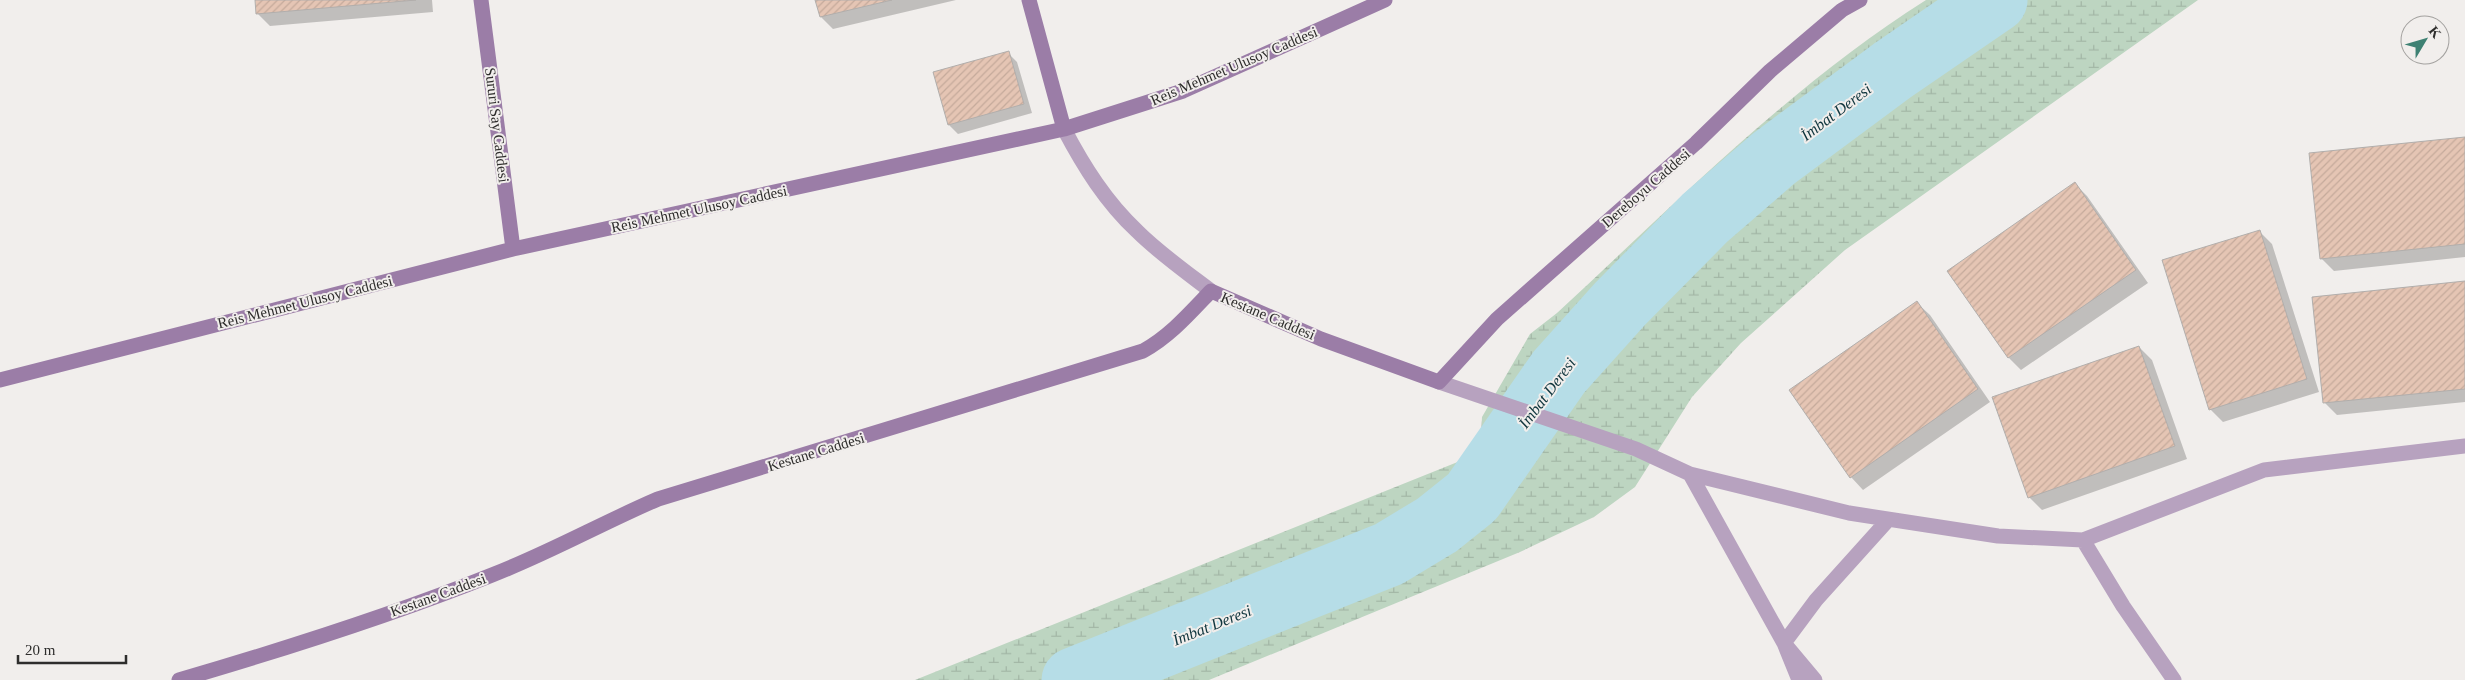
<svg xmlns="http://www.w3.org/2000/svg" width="2465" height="680" viewBox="0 0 2465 680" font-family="'Times New Roman',serif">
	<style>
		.wetland { fill: url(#wetland-marsh) }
		.shadow { fill: #0003 }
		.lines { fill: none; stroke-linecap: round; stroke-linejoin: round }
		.river { stroke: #b6dde7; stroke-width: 65 }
		.building { fill: url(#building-hatch); stroke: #b1aeac }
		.street { stroke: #b7a2bf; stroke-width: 15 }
		.secondary { stroke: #9b7da7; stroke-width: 15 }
		.labels { text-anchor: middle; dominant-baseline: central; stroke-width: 4; stroke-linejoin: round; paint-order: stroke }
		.street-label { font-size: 15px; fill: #2e2d2c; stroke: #f1eeec }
		.water-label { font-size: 16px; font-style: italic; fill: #0f353d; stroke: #f1eeec }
	</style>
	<defs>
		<pattern id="wetland-marsh" width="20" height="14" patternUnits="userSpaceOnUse" patternTransform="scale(1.25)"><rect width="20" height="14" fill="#bdd5c1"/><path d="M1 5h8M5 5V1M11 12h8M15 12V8" fill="none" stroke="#a3b7a6"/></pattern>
		<pattern id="building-hatch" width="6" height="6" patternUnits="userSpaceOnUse" patternTransform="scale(1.25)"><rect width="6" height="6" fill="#e5c5b4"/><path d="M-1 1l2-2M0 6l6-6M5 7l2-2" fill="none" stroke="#c5aa9b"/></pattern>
	</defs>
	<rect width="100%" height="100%" fill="#f1eeec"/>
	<path class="wetland" d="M1926,0H2198L1845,250L1741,343L1692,397L1635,487L1594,517L1520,552L1209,680H915L1480,453L1482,417L1530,334L1557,313C1675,204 1790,86 1926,0Z"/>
	<path class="shadow" d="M256,0H432L433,12L270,26L257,13Z
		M817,0H956L833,29L821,17Z
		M1008,53L1017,62L1032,113L958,134L949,125Z
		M2465,139V257L2334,271L2321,258Z
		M2075,184L2087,196L2148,283L2021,370L2009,358L1949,271Z
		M2259,231L2272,244L2319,392L2223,422L2210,409Z
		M2465,283V402L2337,415L2325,403Z
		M1917,303L1930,315L1990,402L1863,490L1851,477Z
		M2139,347L2152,360L2187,459L2042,510L2029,497Z"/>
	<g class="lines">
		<path class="river" d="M1074,680L1389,554L1437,525L1472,497L1559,372L1620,304L1705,218L1773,159L1893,70L1995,0"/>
	</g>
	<path class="building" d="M255,0H416L256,14Z
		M815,0H892L820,17Z
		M1009,51L1024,104L948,125L933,72Z
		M2465,137V244L2320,259L2309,153Z
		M2075,182L2136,270L2008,358L1947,271Z
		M2260,230L2307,379L2209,410L2162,260Z
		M2465,281V389L2323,403L2312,297Z
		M1917,301L1978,389L1850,478L1789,390Z
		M2139,346L2175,446L2028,498L1992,397Z"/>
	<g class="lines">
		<path class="street" d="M1064,129C1084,167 1106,202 1137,231C1159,253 1186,272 1211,291
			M1439,382L1636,449L1690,474L1849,513L1998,536L2083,540L2264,470L2465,446
			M1690,474L1784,643L1815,680
			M2083,540L2123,606L2174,680
			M1799,680L1784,643L1816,600L1888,520"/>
		<path class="secondary" d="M481,0L513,249
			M1029,0L1064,129
			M0,380L513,249L1064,129L1183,91L1385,0
			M179,680C285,649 390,616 492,575C549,553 602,523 658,499L1143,351C1170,336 1189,314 1211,291L1321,339L1439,382L1497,319L1696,143L1770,71L1842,10L1860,0"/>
	</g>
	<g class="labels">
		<g class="street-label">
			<text transform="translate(1234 66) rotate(-23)">Reis Mehmet Ulusoy Caddesi</text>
			<text transform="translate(497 125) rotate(83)">Sururi Say Caddesi</text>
			<text transform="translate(1646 188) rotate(-41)">Dereboyu Caddesi</text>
			<text transform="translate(699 209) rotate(-12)">Reis Mehmet Ulusoy Caddesi</text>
			<text transform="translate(305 302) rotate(-14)">Reis Mehmet Ulusoy Caddesi</text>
			<text transform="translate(1268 316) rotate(23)">Kestane Caddesi</text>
			<text transform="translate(816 452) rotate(-17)">Kestane Caddesi</text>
			<text transform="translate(438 595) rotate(-20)">Kestane Caddesi</text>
		</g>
		<g class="water-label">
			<text transform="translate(1836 112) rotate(-37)">İmbat Deresi</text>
			<text transform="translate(1547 393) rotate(-53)">İmbat Deresi</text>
			<text transform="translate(1212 625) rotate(-22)">İmbat Deresi</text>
		</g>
	</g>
	<g transform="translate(2425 40) rotate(52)"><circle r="24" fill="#f1eeec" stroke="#a3a19f"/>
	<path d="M0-4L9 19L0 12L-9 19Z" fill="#3e8173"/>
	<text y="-8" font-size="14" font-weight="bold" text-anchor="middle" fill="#2e2d2c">K</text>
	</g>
	<path d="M18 655v8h108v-8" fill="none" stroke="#2e2d2c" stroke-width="2.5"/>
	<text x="25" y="655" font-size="15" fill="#2e2d2c" stroke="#f1eeec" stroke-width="4" paint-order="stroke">20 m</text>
</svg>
